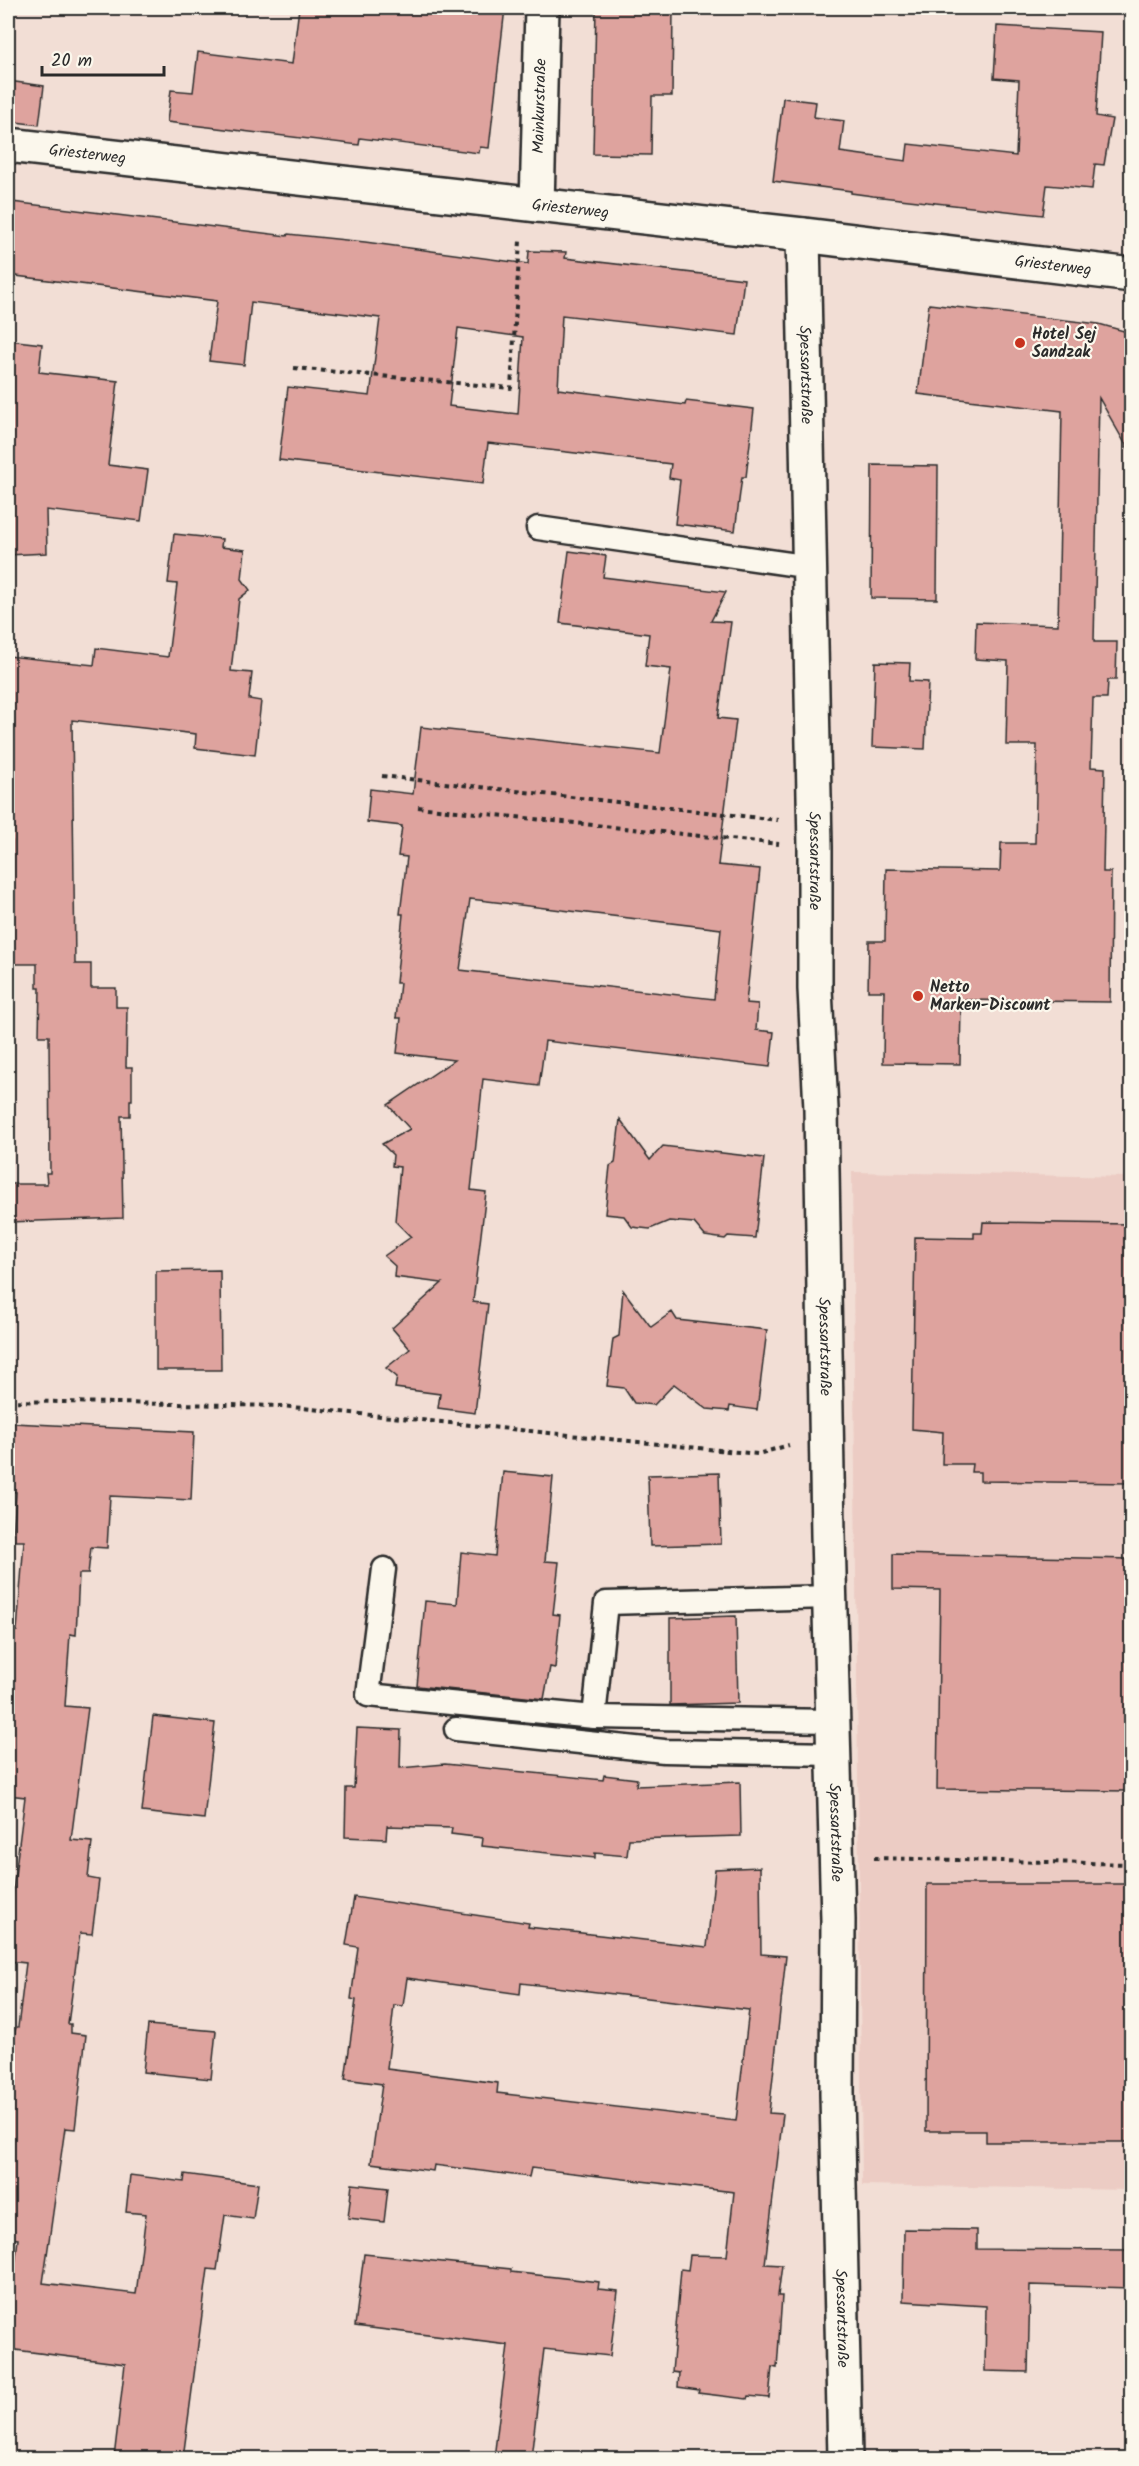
<svg xmlns="http://www.w3.org/2000/svg" width="1139" height="2466" viewBox="0 0 1139 2466" font-family="Kalam,sans-serif">
	<style>
		.built { fill: #ecccc4 }
		.building { fill: #dea39e; stroke: #2b2b2b; stroke-width: 1.5; fill-rule: evenodd }
		.lines { fill: none; stroke-linecap: round; stroke-linejoin: round }
		.lane-casing { stroke: #2b2b2b; stroke-width: 27 }
		.street-casing { stroke: #2b2b2b; stroke-width: 38 }
		.path { stroke: #2b2b2b; stroke-width: 4; stroke-dasharray: 4.5 4.5; stroke-linecap: butt }
		.lane { stroke: #fbf7ec; stroke-width: 22 }
		.street { stroke: #fbf7ec; stroke-width: 33 }
		.poi-dot { fill: #c8321e; stroke: #fbf7ec; stroke-width: 2 }
		.labels { text-anchor: middle; dominant-baseline: central; stroke-width: 4.5; stroke-linejoin: round; paint-order: stroke }
		.street-label { font-size: 16px; fill: #2b2b2b; stroke: #fbf7ec }
		.poi-label { font-size: 16px; font-weight: bold; fill: #2b2b2b; stroke: #fbf7ec; text-anchor: start }
	</style>
	<rect width="100%" height="100%" fill="#f2ded5"/>
	<filter id="ink" filterUnits="userSpaceOnUse"><feTurbulence type="fractalNoise" baseFrequency=".0167" numOctaves="2"/><feDisplacementMap in="SourceGraphic" scale="12" xChannelSelector="R" yChannelSelector="G"/><feConvolveMatrix kernelMatrix="1 2 1 2 8 2 1 2 1" color-interpolation-filters="sRGB"/></filter>
	<g filter="url(#ink)">
		<path class="built" d="M852,1172L1131,1177V2190L862,2185Z"/>
		<path class="building" d="M299,8H505L489,148L480,147L479,153L360,138L359,145L167,122L171,90L193,92L198,52L292,64Z
			M596,8H673L672,96H652L651,155L593,154Z
			M997,26L1101,32L1096,116L1112,119L1104,165L1095,164L1092,189L1047,185L1043,215L873,196L851,193V191L773,181L783,98L816,102L814,117L844,121L840,152L906,161L908,144L1016,156L1019,80L994,78Z
			M8,81L44,86L39,125L8,121Z
			M12,202L287,236L288,234L365,242L528,264L529,251L566,252L565,258L744,279L737,335L562,315L558,389L685,405L686,401L754,409L746,477H742L735,531L675,524L680,480L669,478L671,464L488,443L483,484L279,460L288,387L370,396L380,318L251,302L244,365L209,361L217,301L8,275V206H12ZM458,328L523,337L518,414L449,406Z
			M929,304L1099,324L1131,333V454L1099,398L1094,642H1117L1116,680H1108L1107,698H1093L1091,767L1105,768L1103,872H1111L1110,1002L961,1000L960,1064L883,1063L884,991H868L869,941H885L886,869L1000,871L1001,843H1035L1037,745H1006L1008,661L975,659L976,622L1058,625L1062,411L918,394Z
			M8,340L42,344L39,372L118,381L108,465L148,470L141,521L46,510L47,553L8,555Z
			M872,465L938,466L937,599L871,598Z
			M174,534L222,539L221,547L245,550L242,579L250,590L239,599L231,671L252,673L249,699L261,701L255,755L195,748L196,734L72,720L75,964H91V988H116V1007H127L126,1067H132V1100H130V1116H121L123,1218L8,1222V1184H47L46,1173H50L49,1036H39L40,988H37V964H11L12,841H8V656L94,665L96,648L168,657L177,584L168,583Z
			M569,551L606,556L603,577L726,592L711,621L731,622L718,718L736,720L718,865L760,869L746,1003L758,1004L756,1030L774,1032L770,1067L545,1041L539,1086L483,1079L471,1190L486,1192L473,1302L488,1304L475,1413L438,1408L440,1394L395,1388L397,1377L386,1368L410,1349L392,1328L442,1283L394,1277L395,1266L384,1256L411,1237L395,1221L400,1167L392,1166L393,1155L382,1144L410,1129L388,1105L454,1060L397,1053L401,1018H396L400,983H396L403,914H400L407,857L398,856L402,826L367,822L370,789L413,794L421,727L660,753L671,669L645,666L649,634L560,623ZM470,899L721,929L714,999L460,970Z
			M875,662L910,663L909,681L928,682L925,749L872,747Z
			M620,1119L650,1160L663,1146L764,1158L755,1238L728,1236L725,1239L705,1236L694,1223L669,1221L650,1229L632,1227L624,1216L605,1214L610,1166L615,1163Z
			M983,1222L1131,1224V1483L980,1481V1472H971L972,1464H942L943,1432L912,1429L915,1237L974,1238V1233H982Z
			M220,1270L221,1370H156V1271Z
			M623,1290L651,1327L672,1312L677,1320L767,1330L757,1410L730,1406L729,1411L707,1409L674,1384L654,1405L634,1403L624,1388L607,1386L613,1339L619,1336Z
			M13,1423L194,1432L191,1500L110,1496L107,1548L91,1547L88,1574H79L76,1635L70,1634L65,1706L88,1708L71,1840L92,1842L88,1878L99,1880L92,1934L80,1933L68,2024H71V2033L86,2035L75,2129L65,2128L43,2283L136,2294L146,2214L126,2212L130,2175L184,2182L185,2174L258,2184L253,2219L225,2215L217,2270L208,2269L183,2458H114L125,2364L8,2349V2327L18,2239L8,2238V2036L14,2037L16,2027H18L26,1963L8,1961V1930L25,1797L8,1795V1631H17L24,1541H13L16,1492L10,1491Z
			M503,1472L553,1477L545,1561L559,1562L553,1614L560,1615L555,1668L550,1667L544,1699L417,1686L425,1601L457,1604L461,1552L495,1556Z
			M719,1473L721,1544L650,1546L648,1475Z
			M893,1554L1131,1559V1791L937,1789L940,1590L893,1589Z
			M736,1616L738,1703L670,1705V1618Z
			M153,1716L215,1723L204,1819L142,1812Z
			M357,1728L401,1730L400,1768L445,1764L603,1780L604,1775L637,1779L636,1786L740,1782L741,1836L629,1839L627,1856L595,1853V1858L482,1846L483,1838L451,1834L452,1828L387,1826L386,1839L345,1837L346,1788H354Z
			M760,1867L761,1954L786,1956L769,2113L783,2114L765,2264L782,2265L778,2296H782L777,2368L772,2367L769,2398L748,2396L747,2399L698,2393L699,2390L678,2387L679,2373L672,2372L681,2269L688,2270L690,2255L727,2256L734,2192L531,2168L529,2177L434,2165L433,2171L371,2163L382,2084L345,2079L356,2000L351,1999L358,1947L346,1945L354,1897L529,1923L528,1927L707,1947L715,1869ZM407,1978L520,1994L521,1983L749,2010L736,2121L497,2093L498,2083L387,2069L394,2005L403,2006Z
			M927,1884H1131V2142H986V2131H926Z
			M148,2025L216,2031L211,2079L143,2072Z
			M352,2184L388,2188L384,2222L348,2218Z
			M904,2229L977,2230V2249L1131,2250V2288L1030,2285L1028,2372L985,2371L986,2306L903,2301Z
			M364,2254L511,2269V2272L599,2282L598,2289L618,2291L610,2356L544,2349L531,2458H494L508,2345L355,2326Z"/>
		<g class="lines">
			<defs>
				<path id="lane" d="M538,528L811,567
					M384,1569L368,1695L594,1717
					M830,1597L606,1603L594,1717L833,1721
					M456,1729L664,1751L833,1754"/>
				<g id="street">
					<path id="s1" d="M8,145L803,235L1132,275"/>
					<path id="s2" d="M537,205L542,8"/>
					<path id="s3" d="M803,235L815,847V989L821,1109L828,1535L838,1920L837,2094L845,2458"/>
				</g>
			</defs>
			<use href="#lane" class="lane-casing"/>
			<use href="#street" class="street-casing"/>
			<path class="path" d="M294,368L511,388L520,241
				M382,776L778,820
				M418,807L779,844
				M8,1401L282,1406L758,1454L789,1445
				M874,1858L1132,1864"/>
			<use href="#lane" class="lane"/>
			<use href="#street" class="street"/>
		</g>
	</g>
	<g class="poi-dot">
		<circle cx="1020" cy="343" r="6"/>
		<circle cx="918" cy="996" r="6"/>
	</g>
	<g class="labels">
		<g class="street-label">
			<text stroke="none"><textPath href="#s2" startOffset="99">Mainkurstraße</textPath></text>
			<text stroke="none"><textPath href="#s1" startOffset="80">Griesterweg</textPath></text>
			<text stroke="none"><textPath href="#s1" startOffset="566">Griesterweg</textPath></text>
			<text stroke="none"><textPath href="#s1" startOffset="1052">Griesterweg</textPath></text>
			<text stroke="none"><textPath href="#s3" startOffset="140">Spessartstraße</textPath></text>
			<text stroke="none"><textPath href="#s3" startOffset="626">Spessartstraße</textPath></text>
			<text stroke="none"><textPath href="#s3" startOffset="1112">Spessartstraße</textPath></text>
			<text stroke="none"><textPath href="#s3" startOffset="1598">Spessartstraße</textPath></text>
			<text stroke="none"><textPath href="#s3" startOffset="2084">Spessartstraße</textPath></text>
		</g>
		<g class="poi-label">
			<text x="1032" y="334">Hotel Sej<tspan x="1032" dy="18">Sandzak</tspan></text>
			<text x="930" y="987">Netto<tspan x="930" dy="18">Marken-Discount</tspan></text>
		</g>
	</g>
	<rect width="1139" height="2466" fill="none" stroke="#fbf7ec" stroke-width="30"/>
	<rect x="15" y="15" width="1109" height="2436" fill="none" stroke="#2b2b2b" stroke-width="2" filter="url(#ink)"/>
	<path d="M42 66v9h122v-9" fill="none" stroke="#2b2b2b" stroke-width="3"/>
	<text x="51" y="66" font-size="18" fill="#2b2b2b" stroke="#fbf7ec" stroke-width="4.5" paint-order="stroke">20 m</text>
</svg>
